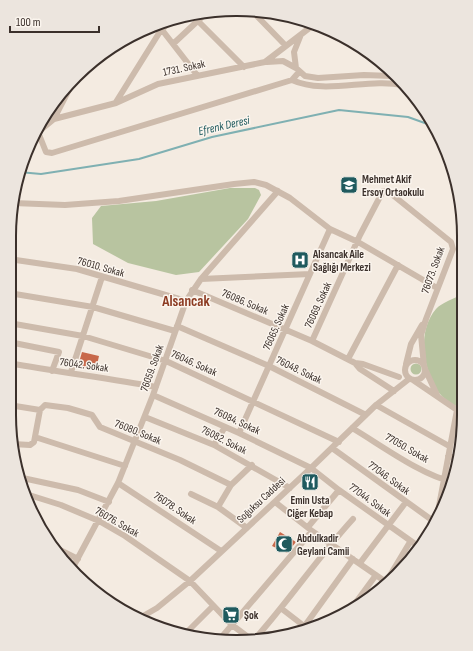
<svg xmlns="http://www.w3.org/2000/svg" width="473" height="651" viewBox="0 0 473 651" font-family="'Sofia Sans Condensed',sans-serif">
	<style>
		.green { fill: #b8c4a0 }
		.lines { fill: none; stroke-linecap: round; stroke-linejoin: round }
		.stream { stroke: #7fb0b2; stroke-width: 2 }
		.building { fill: #c8694b }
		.minor { stroke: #cdbbac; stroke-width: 6 }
		.labels { text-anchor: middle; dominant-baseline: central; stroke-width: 3; stroke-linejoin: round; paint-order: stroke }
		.street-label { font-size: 11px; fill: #3b302b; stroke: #fbf5ee }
		.poi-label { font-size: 11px; font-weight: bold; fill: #3b302b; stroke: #fbf5ee; text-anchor: start }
		.water-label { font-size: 12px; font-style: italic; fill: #1f5a5e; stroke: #fbf5ee }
		.district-label { font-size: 15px; font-weight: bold; fill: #8c3b22; stroke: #fbf5ee }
		.rim { fill: none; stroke: #3b302b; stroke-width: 2 }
	</style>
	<rect width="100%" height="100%" fill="#f4ebe1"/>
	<path class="green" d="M230,188H255L259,190L261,195L248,219L199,272L176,275L128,263L93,244L92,218L101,206L156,201Z
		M463,294V411C455,405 443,400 437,390C423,368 417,331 436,309C441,303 455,298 463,294Z
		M410.5 369a5.5 5.5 0 1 1 11 0a5.5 5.5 0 1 1-11 0Z"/>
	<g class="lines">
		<path class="stream" d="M19,172L41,174L139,159L212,137L339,110L408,117L433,126"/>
	</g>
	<path class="building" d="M82,352L99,356L97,365H94L92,370L78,366Z
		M280,532L296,542L287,553L272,546Z"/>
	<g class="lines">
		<path class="minor" d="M253,12L286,46
			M198,21L244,67
			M159,26L197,75
			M173,44L204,15
			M267,62L283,61L296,68L305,76L318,78L364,75L392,76
			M296,68L294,52L300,37
			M292,80C325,95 367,78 403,85
			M116,102L161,30L174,18
			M54,119L116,103L158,84L265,62L312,26
			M38,132L46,152L52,153L292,80L299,72
			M37,133L54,119L72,84
			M13,203L65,205L119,201L234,184L254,182L266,185L290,198L330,229L358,242L437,288
			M9,259L77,269L186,301
			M201,279L310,274
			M192,290L312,341L355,363L360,369L394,391
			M9,293L93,307L175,331
			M9,323L83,336L166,361L339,442
			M177,326L269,366L366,415
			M312,341L360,235L383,191L389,192L451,242L453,249L426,319L421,335L424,366
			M9,342L59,352L52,371
			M348,359L398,265
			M405 370a10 10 0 1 1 20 0a10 10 0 1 1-20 0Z
			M9,363C58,372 107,378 156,387
			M355,363L363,364L399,377
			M406,364L411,344L422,325
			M425,369L437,395
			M71,372L102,277
			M413,380L463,414
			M153,395L239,433L311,468L339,490L418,546
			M9,405L40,410
			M376,405L449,446
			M40,410L45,405L68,408L92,415L100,427L180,460L231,485
			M145,417L214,445L290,488
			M352,428C381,445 421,475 453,482
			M239,433L330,229
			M35,437L125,466
			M13,444L30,445L34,442L40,410
			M214,445L225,427
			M332,448L436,523
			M448,456L458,458
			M18,477L78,490L109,502
			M118,483L221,551
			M26,494L61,505L99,521L125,536L190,581L232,625L252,640
			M191,494L218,507L247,528
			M275,502L312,531L386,582
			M218,507L231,485L252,465
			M436,522L457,410
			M308,527L339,490
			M52,546L78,559
			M360,563L406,502
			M72,569L118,483L153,395L186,301L201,279L278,191
			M386,582L410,542
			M282,609L304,626
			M351,609L376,575
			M138,619L157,608L190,581L311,468L376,405L409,379
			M301,631L353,559
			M184,635L213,606
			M220,639L312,531
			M254,640C289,601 318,557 353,519"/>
	</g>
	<defs>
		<symbol id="school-square" viewBox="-11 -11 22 22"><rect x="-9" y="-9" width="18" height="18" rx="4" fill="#1f5a5e" stroke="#fbf5ee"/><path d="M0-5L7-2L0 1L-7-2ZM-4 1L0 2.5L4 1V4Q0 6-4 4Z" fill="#fff"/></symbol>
		<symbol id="hospital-square" viewBox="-11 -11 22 22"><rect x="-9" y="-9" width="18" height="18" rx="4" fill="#1f5a5e" stroke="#fbf5ee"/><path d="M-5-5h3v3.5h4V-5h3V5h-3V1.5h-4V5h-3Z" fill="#fff"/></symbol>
		<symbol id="restaurant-square" viewBox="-11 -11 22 22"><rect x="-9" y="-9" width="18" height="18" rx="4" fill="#1f5a5e" stroke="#fbf5ee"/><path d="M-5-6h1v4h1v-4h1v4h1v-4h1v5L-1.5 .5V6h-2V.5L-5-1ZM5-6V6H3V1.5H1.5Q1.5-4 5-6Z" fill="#fff"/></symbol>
		<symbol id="mosque-square" viewBox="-11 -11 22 22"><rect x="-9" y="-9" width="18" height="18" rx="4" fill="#1f5a5e" stroke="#fbf5ee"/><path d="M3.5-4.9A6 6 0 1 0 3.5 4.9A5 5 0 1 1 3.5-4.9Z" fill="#fff"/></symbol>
		<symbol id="supermarket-square" viewBox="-11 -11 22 22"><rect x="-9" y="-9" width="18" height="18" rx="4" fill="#1f5a5e" stroke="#fbf5ee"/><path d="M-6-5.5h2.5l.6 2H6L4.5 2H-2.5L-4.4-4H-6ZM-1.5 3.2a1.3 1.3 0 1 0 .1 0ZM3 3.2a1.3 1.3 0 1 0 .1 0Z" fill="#fff"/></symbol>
	</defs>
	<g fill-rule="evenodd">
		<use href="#school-square" x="339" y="175" width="20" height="20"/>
		<use href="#hospital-square" x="290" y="250" width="20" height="20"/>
		<use href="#restaurant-square" x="300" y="472" width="20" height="20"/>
		<use href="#mosque-square" x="274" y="534" width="20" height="20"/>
		<use href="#supermarket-square" x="221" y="605" width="20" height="20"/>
	</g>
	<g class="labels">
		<g class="street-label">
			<text transform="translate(184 68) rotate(-12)">1731. Sokak</text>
			<text transform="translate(101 267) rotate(16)">76010. Sokak</text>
			<text transform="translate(433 270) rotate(-70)">76073. Sokak</text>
			<text transform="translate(245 302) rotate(23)">76086. Sokak</text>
			<text transform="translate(318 305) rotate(-65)">76069. Sokak</text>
			<text transform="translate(276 327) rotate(-66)">76065. Sokak</text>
			<text transform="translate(194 363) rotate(24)">76046. Sokak</text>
			<text transform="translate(84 365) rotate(8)">76042. Sokak</text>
			<text transform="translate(152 368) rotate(-70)">76059. Sokak</text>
			<text transform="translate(299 370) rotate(26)">76048. Sokak</text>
			<text transform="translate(237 421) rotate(25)">76084. Sokak</text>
			<text transform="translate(138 432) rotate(22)">76080. Sokak</text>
			<text transform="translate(224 440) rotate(27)">76082. Sokak</text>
			<text transform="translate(407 448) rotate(30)">77050. Sokak</text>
			<text transform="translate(389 478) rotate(36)">77046. Sokak</text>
			<text transform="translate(261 500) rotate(-43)">Soğuksu Caddesi</text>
			<text transform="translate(370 500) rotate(36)">77044. Sokak</text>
			<text transform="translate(175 508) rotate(34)">76078. Sokak</text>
			<text transform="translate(117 522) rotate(30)">76076. Sokak</text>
		</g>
		<g class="poi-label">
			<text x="362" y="179">Mehmet Akif<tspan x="362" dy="13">Ersoy Ortaokulu</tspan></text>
			<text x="313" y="254">Alsancak Aile<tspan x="313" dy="13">Sağlığı Merkezi</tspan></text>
			<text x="310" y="500" text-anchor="middle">Emin Usta<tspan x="310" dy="13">Ciğer Kebap</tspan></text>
			<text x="297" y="538">Abdulkadir<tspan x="297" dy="13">Geylani Camii</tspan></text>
			<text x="244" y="615">Şok</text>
		</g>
		<g class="water-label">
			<text transform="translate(224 126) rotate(-13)">Efrenk Deresi</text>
		</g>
		<g class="district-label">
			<text x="186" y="301">Alsancak</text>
		</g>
	</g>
	<path d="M0 0H473V651H0ZM236 16H237A220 220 0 0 1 457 236V415A220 220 0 0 1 237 635H236A220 220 0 0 1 16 415V236A220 220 0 0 1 236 16Z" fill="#ece5de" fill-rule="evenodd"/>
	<path class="rim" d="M236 16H237A220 220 0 0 1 457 236V415A220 220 0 0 1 237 635H236A220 220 0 0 1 16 415V236A220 220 0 0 1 236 16Z"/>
	<path d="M10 26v6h89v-6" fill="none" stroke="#3b302b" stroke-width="2"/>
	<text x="16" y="26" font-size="12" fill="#3b302b" stroke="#fbf5ee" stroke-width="3" paint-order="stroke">100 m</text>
</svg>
